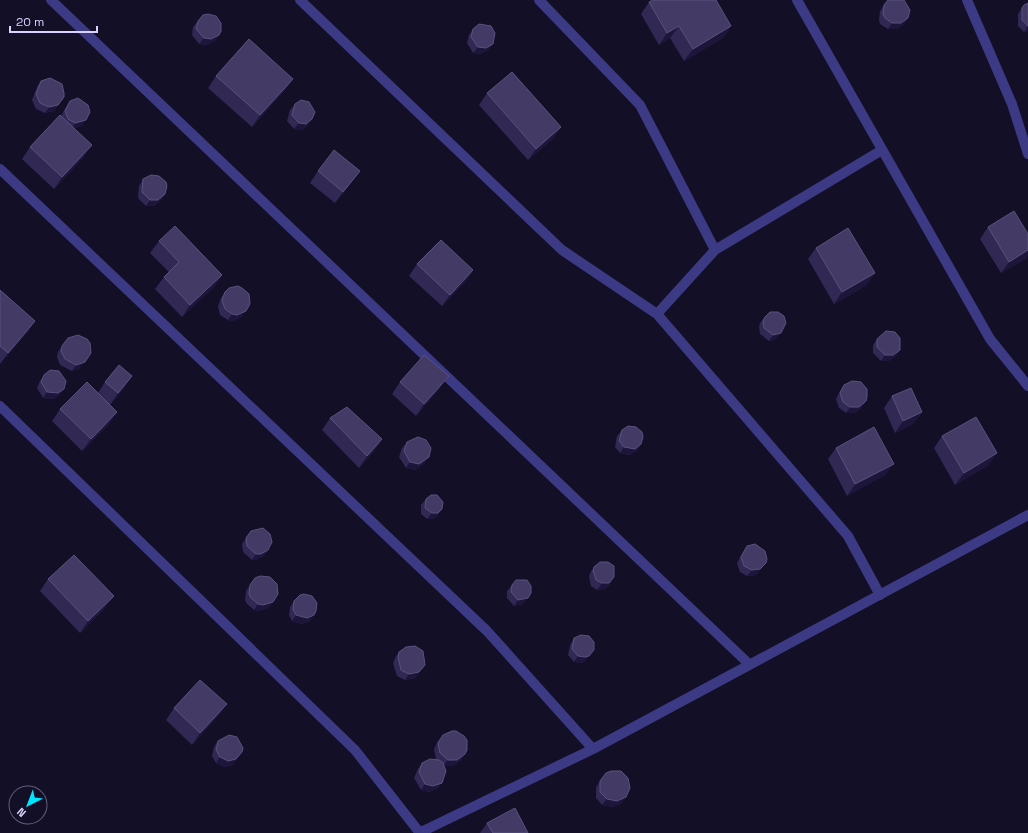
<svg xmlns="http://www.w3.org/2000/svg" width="1028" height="833" viewBox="0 0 1028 833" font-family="'Space Grotesk',sans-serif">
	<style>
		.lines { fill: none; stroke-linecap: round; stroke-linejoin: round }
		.street { stroke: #3d3a85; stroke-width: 10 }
		.wall { fill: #312854 }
		.shaded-wall { fill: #1d163a }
		.building { fill: #433a66; stroke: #5a527e }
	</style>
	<rect width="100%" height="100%" fill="#130f26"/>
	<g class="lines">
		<path class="street" d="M51,0L749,664
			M300,0L562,250L657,314L848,536L880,595
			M539,0L640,105L715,250
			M797,0L990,339L1028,386
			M967,0L1012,104L1028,154
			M0,169L487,631L593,749
			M657,314L715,250L882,150
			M0,406L355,750L420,833
			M419,833L593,749L1028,515"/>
	</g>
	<path class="wall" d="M649,2L731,26L723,38L684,61L670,38L659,45L641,14Z
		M1028,3V31L1024,32L1018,26V14L1024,5Z
		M884,5L908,18L904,24L897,29H888L880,24L879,20L880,11Z
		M198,21L219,35L215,41L207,45L199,44L192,35L193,27Z
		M473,29L493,44L488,50L481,54L473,53L467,43L469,35Z
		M216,76L293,79L285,90L252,127L208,88Z
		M41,81L64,97L54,111L45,113L36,109L32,100L37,87Z
		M487,93L561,127L553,139L528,160L479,105Z
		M70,101L82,126L74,128L84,157L54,189L22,159L30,147L61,116L66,107Z
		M295,104L308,125L302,130L294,129L287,121L290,110Z
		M318,171H360L351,183L335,203L310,183Z
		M143,179L165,194L161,200L154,206H146L138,198L139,186Z
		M988,227L1027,258L1001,273L980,239Z
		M159,241L222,275L214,287L182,317L155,289L164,277L169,272L150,253Z
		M816,248L867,285L834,304L808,259Z
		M417,264L473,270L465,282L442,306L409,276Z
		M0,290L35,321L27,333L0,364Z
		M225,292L246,311L241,317L233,321L228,320L220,315L218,306L221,298Z
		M765,317L776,339L769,341L760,334L759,327L760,323Z
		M68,338L80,368L72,371L60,365L57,357L58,352Z
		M877,339L900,350L896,356L889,361H881L873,353V345Z
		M44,375L59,395L54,399L43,398L37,388L40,381Z
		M132,376L124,388L110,405L117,412L109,424L82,451L52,421L60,409L98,393L105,382Z
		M400,382L440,388L416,416L392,394Z
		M844,385L866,401L861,408L855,413H846L839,408L836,399L840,391Z
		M892,396L922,412L913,424L895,433L884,408Z
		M330,418L382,439L374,451L359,468L322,430Z
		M622,430L641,444L637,450L630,455L620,453L615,447L617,436Z
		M942,436L989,465L955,485L934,448Z
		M407,442L425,463L415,470L406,468L399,457L402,448Z
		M836,448L885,475L847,496L828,459Z
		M426,499L438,515L433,519H427L421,514V505Z
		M251,531L268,550L264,556L256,560H252L243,552L242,544Z
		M747,546L766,563L756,575L747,576L740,572L737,563L743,552Z
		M594,567L614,577L610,584L605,589L597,590L591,586L589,577L590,573Z
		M255,578L269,608L259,611L254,610L247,604L245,600L246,591Z
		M48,579L105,608L80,633L40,591Z
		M512,585L523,604L514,606L507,598V591Z
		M294,601L310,621L302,624L292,621L289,615L290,607Z
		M574,638L589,656L584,662L581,663L574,662L568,655L570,645Z
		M399,652L425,665L415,678L405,680L397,676L393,663L395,658Z
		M174,708L218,716L192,745L166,720Z
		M443,735L465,754L461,760L453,766H444L442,783L437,789L429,792L421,790L414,778L418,769L422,763L437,760L436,759L434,749L438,741Z
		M218,741L242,752L232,765L224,767L216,763L212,756L214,747Z
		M606,773L622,803L613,807L602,805L596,798V787Z
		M487,823L528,833H480Z"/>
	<path class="shaded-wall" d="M908,18L904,24L897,29H888L892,23Z
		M679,26L670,38L659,45L667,33Z
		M731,26L723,38L684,61L693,49Z
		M1028,26V31L1024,32Z
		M219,35L215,41L207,45L199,44L204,38Z
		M493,44L488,50L481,54L473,53L478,47Z
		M293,79L285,90L252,127L260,115Z
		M64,97L54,111L45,113L49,107Z
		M312,119L308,125L302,130L294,129L299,123Z
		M86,120L82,126L71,129L75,123Z
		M561,127L553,139L528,160L536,149Z
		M92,145L84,157L54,189L62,177Z
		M360,171L351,183L335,203L343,192Z
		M165,194L161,200L154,206H146L150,200Z
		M1028,250V256L1027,258L1001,273L1009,262Z
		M473,270L465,282L442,306L450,295Z
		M875,273L867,285L834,304L842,292Z
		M222,275L214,287L182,317L190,305Z
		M246,311L241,317L233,321L228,320L232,314Z
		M35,321L27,333L0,364L8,353Z
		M781,333L776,339L769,341L773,335Z
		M900,350L896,356L889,361H881L885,355Z
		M85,362L80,368L72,371L76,365Z
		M132,376L124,388L110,405L118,393Z
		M449,376L440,388L416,416L424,404Z
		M64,389L59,395L54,399L43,398L47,392Z
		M866,401L861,408L855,413H846L850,407Z
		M117,412L109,424L82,451L91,439Z
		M922,412L913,424L895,433L903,421Z
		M382,439L374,451L359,468L367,456Z
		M641,444L637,450L630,455L620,453L624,447Z
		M997,453L989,465L955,485L964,473Z
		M429,457L425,463L415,470L406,468L410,462Z
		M894,464L885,475L847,496L855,484Z
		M442,509L438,515L433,519H427L432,513Z
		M268,550L264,556L256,560H252L256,554Z
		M766,563L756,575L747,576L752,570Z
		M614,577L610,584L605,589L597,590L602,583Z
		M114,596L105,608L80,633L88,621Z
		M528,598L523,604L514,606L518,600Z
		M273,602L269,608L259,611L254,610L258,604Z
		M296,615H314L310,621L302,624L292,621Z
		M594,650L584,662L581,663L574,662L578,656Z
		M425,665L415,678L405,680L409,674Z
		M227,704L218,716L192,745L200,733Z
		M242,752L232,765L224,767L216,763L220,757Z
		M465,754L461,760L453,766H443L448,760Z
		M442,783L437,789L429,792L421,790L425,784Z
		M626,797L622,803L613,807L602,805L607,799Z"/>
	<path class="building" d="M653,0H716L731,26L693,49L679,26L667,33L649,2Z
		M888,0H904L910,10L908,18L901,23H892L885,18L883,14L884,5Z
		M1028,3V26L1022,20V8L1024,5Z
		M208,14L216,16L221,23V31L219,35L211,39L204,38L196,29L198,21L203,15Z
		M479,24L491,26L495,33L493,44L486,48L478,47L471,37L473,29Z
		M249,39L293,79L260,115L216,76Z
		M512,72L561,127L536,149L487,93Z
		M50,78L62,84L64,93V97L58,105L49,107L40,103L36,94L41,81Z
		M78,98L88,105L90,112L86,120L75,123L68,119L65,111L70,101Z
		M301,100L309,102L315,112L312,119L306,124L299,123L292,115L295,104Z
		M60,115L92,145L62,177L30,147Z
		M334,150L360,171L343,192L318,171Z
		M151,175L159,176L166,182L167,186L165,194L158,200H150L142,192L143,179Z
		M1014,211L1028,234V250L1009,262L988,227Z
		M175,226L222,275L190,305L164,277L179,262L159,241Z
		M848,228L875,273L842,292L816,248Z
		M441,240L473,270L450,295L417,264Z
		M238,286L242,288L249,294L250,304L246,311L237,315L232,314L225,309L222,300L225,292L229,288Z
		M0,290L35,321L8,353L0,346Z
		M770,312H778L784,316L786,323L781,333L773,335L764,328L763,321L765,317Z
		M886,331L895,332L900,338V350L893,355H885L877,347V339Z
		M78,335L87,339L90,343L91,353L85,362L76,365L65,359L61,351L62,346L68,338Z
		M424,355L449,376L424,404L400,382Z
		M119,365L132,376L118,393L105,382Z
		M50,370L59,371L66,381L64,389L58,393L47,392L41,382L44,375Z
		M852,381L861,382L867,389V397L866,401L859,407H850L843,402L840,393L844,385Z
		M87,382L117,412L91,439L60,409Z
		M911,388L922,412L903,421L892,396Z
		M347,407L382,439L367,456L330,418Z
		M976,417L997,453L964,473L942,436Z
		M628,426L636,427L642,432L643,437L641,444L635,449L624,447L619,441L622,430Z
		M874,427L894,464L855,484L836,448Z
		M418,437L426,440L431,448L429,457L419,464L410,462L404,451L407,442Z
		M431,495H437L443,502L442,509L438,513H432L425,508L426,499Z
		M263,528L270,534L272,542L268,550L261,554H256L247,546L246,538L251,531Z
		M755,544L765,551L767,559L766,563L760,569L752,570L744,566L741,557L747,546Z
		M74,555L114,596L88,621L48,579Z
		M600,562H608L614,566V577L609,583H602L596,580L593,571L594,567Z
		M260,576L270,577L277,584L278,594L273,602L263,605L258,604L251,598L249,594L250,585L255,578Z
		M516,580H527L531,586V593L528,598L518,600L511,592L512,585Z
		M304,594L312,596L317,603L316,611L314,615L307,618L296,615L293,609L294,601L300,595Z
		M581,635L589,636L594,642V650L589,656L585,657L578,656L572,649L574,638Z
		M415,646L423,651L425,665L419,672L409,674L401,670L398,657L399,652L406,647Z
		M200,680L227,704L200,733L174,708Z
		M452,731H456L464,736L467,740V750L465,754L457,760H448L440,753L438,743L443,735Z
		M229,735L237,737L243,748L242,752L236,759L228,761L220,757L216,750L218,741Z
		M430,759L439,760L443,763L446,771L442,783L433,786L425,784L419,772L422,763Z
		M611,771H621L628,778L630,788L626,797L617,801L607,799L600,792V781L606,773Z
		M515,808L528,833H493L487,823Z"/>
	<g transform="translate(28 805) rotate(222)"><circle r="19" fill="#130f26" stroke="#625e7d"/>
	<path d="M0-3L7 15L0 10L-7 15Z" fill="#00e5ff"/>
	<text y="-6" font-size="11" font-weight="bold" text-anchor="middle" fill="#d9d4ff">N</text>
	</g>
	<path d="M10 26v6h87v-6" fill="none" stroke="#d9d4ff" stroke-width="2"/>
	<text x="16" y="26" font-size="12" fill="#d9d4ff" stroke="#130f26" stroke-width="3" paint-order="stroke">20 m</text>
</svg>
